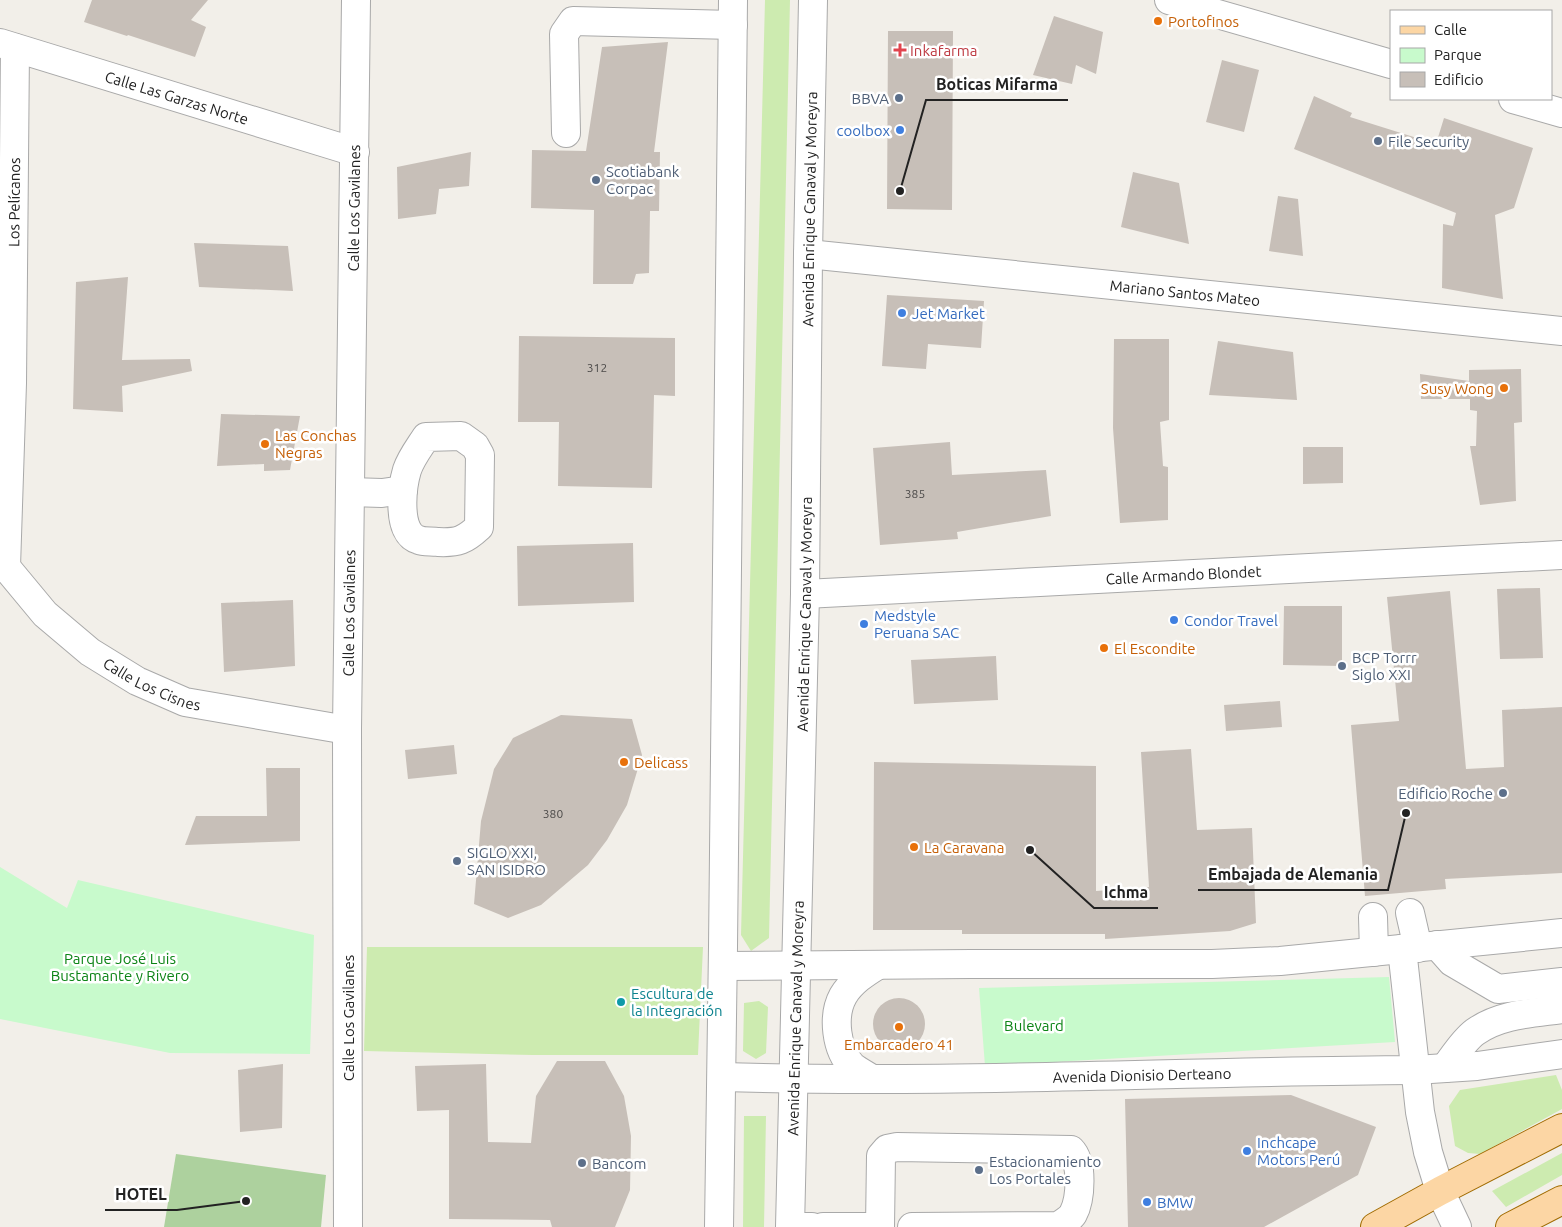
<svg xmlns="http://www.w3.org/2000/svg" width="1562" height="1227" viewBox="0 0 1562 1227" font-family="Ubuntu,sans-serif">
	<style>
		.grass { fill: #cdebb0 }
		.forest { fill: #add19e }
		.park { fill: #c8facc }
		.building { fill: #c7bfb8 }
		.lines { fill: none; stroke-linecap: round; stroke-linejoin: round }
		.minor-casing { stroke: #a9a9a9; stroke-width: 30 }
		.major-casing { stroke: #a06b00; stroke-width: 30 }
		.minor { stroke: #fff; stroke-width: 28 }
		.major { stroke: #fcd6a4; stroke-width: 28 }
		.food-dot { fill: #e8710a; stroke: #fff; stroke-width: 2 }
		.health-dot { fill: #e0444e; stroke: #fff; stroke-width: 2 }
		.service-dot { fill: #5c6f8a; stroke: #fff; stroke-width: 2 }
		.shop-dot { fill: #3f7fe0; stroke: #fff; stroke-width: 2 }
		.culture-dot { fill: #0f9aa8; stroke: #fff; stroke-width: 2 }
		.labels { text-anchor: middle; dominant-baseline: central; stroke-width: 5; stroke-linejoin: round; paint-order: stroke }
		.number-label { font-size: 12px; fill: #4b4948 }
		.food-label { font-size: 15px; fill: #c56008; stroke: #fff; text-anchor: start }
		.health-label { font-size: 15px; fill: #be3a42; stroke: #fff; text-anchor: start }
		.street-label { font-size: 15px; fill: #222; stroke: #fff }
		.service-label { font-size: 15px; fill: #4e5e75; stroke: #fff; text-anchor: start }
		.shop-label { font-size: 15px; fill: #366cbe; stroke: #fff; text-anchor: start }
		.park-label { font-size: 15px; fill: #0c8416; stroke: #fff }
		.culture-label { font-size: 15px; fill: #0d838f; stroke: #fff; text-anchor: start }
		.leader { fill: none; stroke: #222; stroke-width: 2 }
		.callout-dot { fill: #222; stroke: #fff; stroke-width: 2 }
		.callout-label { font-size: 16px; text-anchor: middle; font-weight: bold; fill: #222; stroke: #fff; stroke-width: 5; stroke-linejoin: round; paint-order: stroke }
	</style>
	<rect width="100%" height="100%" fill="#f2efe9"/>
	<path class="grass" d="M765,0H790L769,938L751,951L741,935Z
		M367,947H703L698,1055H533L364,1051Z
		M759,1001L768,1007L766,1053L756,1059L743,1051L744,1003Z
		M1556,1075L1562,1090V1109L1480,1154L1468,1153L1455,1146L1449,1106L1460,1090Z
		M744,1116H766L764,1227H743Z
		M1562,1153V1175L1506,1207L1492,1191Z"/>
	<path class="forest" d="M176,1154L326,1175L321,1227H164Z"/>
	<path class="park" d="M0,867L67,908L78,880L314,935L310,1054L170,1053L0,1019Z
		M1389,977L1395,1042L985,1066L979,988Z"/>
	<path class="building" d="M92,0H208L191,20L206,27L195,57L128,35L127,36L84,22Z
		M1054,16L1103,32L1096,74L1076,65L1072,84L1033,75Z
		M888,31H953L952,210L887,209Z
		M668,42L654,152H660L659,211H650L649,273L636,274L633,284H593L594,210L531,208L532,150L586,151L602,47Z
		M1222,60L1259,70L1244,132L1206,122Z
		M1314,96L1352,113L1350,117L1436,144L1444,118L1533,148L1514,208L1495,215L1503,299L1442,288L1443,224L1453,226L1456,213L1294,149Z
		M471,152L469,186L439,189L436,214L398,219L397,167Z
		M1133,172L1179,183L1189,244L1121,227Z
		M1278,196L1298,199L1303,256L1269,251Z
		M194,243L288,246L293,291L199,287Z
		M128,277L122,360L190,359L192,371L122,386L123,412L73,409L76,282Z
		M887,295L984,301L981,348L928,344L926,369L882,366Z
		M519,336L675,338V396L654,395L652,488L558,486L559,422H518Z
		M1114,339H1169V420L1160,422L1163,466L1168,467V520L1120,523L1113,428Z
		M1218,341L1293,352L1297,400L1209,395Z
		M1521,369L1522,422L1514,423L1516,501L1480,505L1470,446H1476L1477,411L1470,410V399H1421L1420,374L1469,381V370Z
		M221,414L300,416L290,470L264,471V464L217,466Z
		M950,442L952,475L1046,470L1051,516L957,532L958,539L880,545L873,448Z
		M1303,447H1343V483L1303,484Z
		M633,543L634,602L518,606L517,546Z
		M1540,588L1543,658L1500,659L1497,589Z
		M1450,591L1466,769L1504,767L1502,710L1562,707V873L1445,879L1446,889L1365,896L1351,725L1399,721L1387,597Z
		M293,600L295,666L224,672L221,603Z
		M1284,606H1342V666L1283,665Z
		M996,656L998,700L914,704L911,660Z
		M1280,701L1282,727L1226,731L1224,705Z
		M561,715L632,719L642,755L627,805L607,840L588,865L541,905L508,918L474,904L481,821L494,769L513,738Z
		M454,745L457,774L408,779L405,750Z
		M1191,749L1197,830L1252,828L1256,923L1230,931L1105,939V934H962V930H873L874,762L1096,766V891L1149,887L1141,752Z
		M266,768H300V841L185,845L196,816H267Z
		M873 1024a26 26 0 1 1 52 0a26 26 0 1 1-52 0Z
		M557,1061H605L624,1096L631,1136L630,1190L615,1227H552L550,1220L449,1219V1110L417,1111L415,1066L486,1064L488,1142L531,1143L536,1096Z
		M283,1064L282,1128L240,1132L238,1070Z
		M1291,1095L1376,1127L1358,1175L1264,1227H1128L1125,1099Z"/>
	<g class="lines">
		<defs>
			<g id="minor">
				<path d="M1169,0L1391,64"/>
				<path id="s1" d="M0,43L355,152"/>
				<path d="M1513,99L1562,113"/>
				<path d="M566,133L564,34L573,21L733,25"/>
				<path id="s2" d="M808,254L1562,331"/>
				<path d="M461,436L475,446L480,455L479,527C465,540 458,543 438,542C432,541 424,542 419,540C396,534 402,487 407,470C411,458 419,448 426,437Z"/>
				<path d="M350,492L382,493L403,490"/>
				<path id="s3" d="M0,557L6,567L45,614L90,652L137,681L185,702L347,730"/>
				<path id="s4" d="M6,567L12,383L15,48"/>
				<path id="s5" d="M805,594L1562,555"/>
				<path d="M1410,913L1418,948"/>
				<path d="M1373,917L1374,952"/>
				<path d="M1437,945L1452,962L1498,989L1562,982"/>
				<path d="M1402,949L1420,1112L1428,1152L1440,1191L1457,1227"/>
				<path d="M723,966L971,964H1212L1280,961L1562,933"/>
				<path d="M1445,1068C1454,1056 1463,1041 1475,1032C1500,1014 1533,1013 1562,1009"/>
				<path id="s6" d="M722,1077C953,1084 1184,1071 1415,1070L1477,1066L1562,1054"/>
				<path d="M872,1079C866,1075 858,1071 852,1066C836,1050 832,1016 843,996C851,982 865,973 878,965"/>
				<path id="s7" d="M348,1227L347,730L356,0"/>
				<path d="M719,1227L723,947L733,0"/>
				<path id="s8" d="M812,1227H790L805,594L808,254L813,0"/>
				<path d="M823,1227H872"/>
				<path d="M880,1227L881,1156L887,1149L897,1147L1071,1150C1083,1162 1081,1199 1073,1214C1070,1219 1063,1223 1058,1226L912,1227"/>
			</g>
			<path id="major" d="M1375,1227L1440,1191L1562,1128
				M1510,1227L1562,1200"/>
		</defs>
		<use href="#minor" class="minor-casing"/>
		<use href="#major" class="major-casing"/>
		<use href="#minor" class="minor"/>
		<use href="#major" class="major"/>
	</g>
	<g class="food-dot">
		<circle cx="1158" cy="21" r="5"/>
		<circle cx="1504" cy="388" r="5"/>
		<circle cx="265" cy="444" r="5"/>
		<circle cx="1104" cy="648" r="5"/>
		<circle cx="624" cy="762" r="5"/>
		<circle cx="914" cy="847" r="5"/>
		<circle cx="899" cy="1027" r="5"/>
	</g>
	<path class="health-dot" d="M897.5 42.5h5v5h5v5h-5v5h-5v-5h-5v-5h5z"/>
	<g class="service-dot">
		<circle cx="899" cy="98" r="5"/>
		<circle cx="1378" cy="141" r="5"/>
		<circle cx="596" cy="180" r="5"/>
		<circle cx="1342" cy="666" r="5"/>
		<circle cx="1503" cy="793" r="5"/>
		<circle cx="457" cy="861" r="5"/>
		<circle cx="582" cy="1163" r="5"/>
		<circle cx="979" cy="1170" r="5"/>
	</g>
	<g class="shop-dot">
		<circle cx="900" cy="130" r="5"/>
		<circle cx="902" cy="313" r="5"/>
		<circle cx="1174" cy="620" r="5"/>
		<circle cx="864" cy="624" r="5"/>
		<circle cx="1247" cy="1151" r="5"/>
		<circle cx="1147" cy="1202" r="5"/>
	</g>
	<circle class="culture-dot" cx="621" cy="1002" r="5"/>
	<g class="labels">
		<g class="number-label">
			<text x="597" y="367">312</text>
			<text x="915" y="493">385</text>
			<text x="553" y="813">380</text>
		</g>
		<g class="food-label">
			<text x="1168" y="21">Portofinos</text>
			<text x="1494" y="388" text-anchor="end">Susy Wong</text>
			<text x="275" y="435">Las Conchas<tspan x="275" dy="17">Negras</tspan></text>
			<text x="1114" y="648">El Escondite</text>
			<text x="634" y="762">Delicass</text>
			<text x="924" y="847">La Caravana</text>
			<text x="899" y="1044" text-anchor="middle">Embarcadero 41</text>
		</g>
		<g class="health-label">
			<text x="910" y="50">Inkafarma</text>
		</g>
		<g class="street-label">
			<text stroke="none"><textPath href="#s1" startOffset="185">Calle Las Garzas Norte</textPath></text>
			<text stroke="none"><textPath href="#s4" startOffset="365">Los Pelícanos</textPath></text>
			<text stroke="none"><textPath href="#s7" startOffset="1019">Calle Los Gavilanes</textPath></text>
			<text stroke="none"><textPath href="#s8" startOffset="1040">Avenida Enrique Canaval y Moreyra</textPath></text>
			<text stroke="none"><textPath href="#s2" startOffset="379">Mariano Santos Mateo</textPath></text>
			<text stroke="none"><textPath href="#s5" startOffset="379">Calle Armando Blondet</textPath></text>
			<text stroke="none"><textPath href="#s7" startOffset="614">Calle Los Gavilanes</textPath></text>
			<text stroke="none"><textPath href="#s8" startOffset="635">Avenida Enrique Canaval y Moreyra</textPath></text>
			<text stroke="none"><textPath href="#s3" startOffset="202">Calle Los Cisnes</textPath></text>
			<text transform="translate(348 1018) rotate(-90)">Calle Los Gavilanes</text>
			<text stroke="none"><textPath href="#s8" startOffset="231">Avenida Enrique Canaval y Moreyra</textPath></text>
			<text stroke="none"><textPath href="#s6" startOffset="420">Avenida Dionisio Derteano</textPath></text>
		</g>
		<g class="service-label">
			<text x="889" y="98" text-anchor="end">BBVA</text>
			<text x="1388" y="141">File Security</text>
			<text x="606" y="171">Scotiabank<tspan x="606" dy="17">Corpac</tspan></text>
			<text x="1352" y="657">BCP Torrr<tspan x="1352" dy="17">Siglo XXI</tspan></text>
			<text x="1493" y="793" text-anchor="end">Edificio Roche</text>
			<text x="467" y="852">SIGLO XXI,<tspan x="467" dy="17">SAN ISIDRO</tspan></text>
			<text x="989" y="1161">Estacionamiento<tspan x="989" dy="17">Los Portales</tspan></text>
			<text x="592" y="1163">Bancom</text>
		</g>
		<g class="shop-label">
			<text x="890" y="130" text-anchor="end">coolbox</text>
			<text x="912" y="313">Jet Market</text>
			<text x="874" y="615">Medstyle<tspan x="874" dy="17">Peruana SAC</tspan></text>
			<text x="1184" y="620">Condor Travel</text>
			<text x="1257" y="1142">Inchcape<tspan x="1257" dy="17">Motors Perú</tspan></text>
			<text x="1157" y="1202">BMW</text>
		</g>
		<g class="park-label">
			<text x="120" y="958">Parque José Luis<tspan x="120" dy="17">Bustamante y Rivero</tspan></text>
			<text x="1034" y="1025">Bulevard</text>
		</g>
		<g class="culture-label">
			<text x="631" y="993">Escultura de<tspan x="631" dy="17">la Integración</tspan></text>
		</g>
	</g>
	<path class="leader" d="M900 191L926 100H1068M1406 813L1388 890H1198M1030 850L1094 908H1158M246 1201L177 1210H105"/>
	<g class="callout-dot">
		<circle cx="900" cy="191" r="5"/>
		<circle cx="1406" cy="813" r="5"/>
		<circle cx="1030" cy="850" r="5"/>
		<circle cx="246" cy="1201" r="5"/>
	</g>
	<g class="callout-label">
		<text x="997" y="90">Boticas Mifarma</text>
		<text x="1293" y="880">Embajada de Alemania</text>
		<text x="1126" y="898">Ichma</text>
		<text x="141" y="1200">HOTEL</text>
	</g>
	<rect x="1390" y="10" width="162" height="90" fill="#ffffff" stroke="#a7a7a7"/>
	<rect x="1400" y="26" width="25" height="8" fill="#fcd6a4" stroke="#a7a7a7"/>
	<text x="1434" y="35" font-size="15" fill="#222222">Calle</text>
	<rect x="1400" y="48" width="25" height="15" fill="#c8facc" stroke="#a7a7a7"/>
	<text x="1434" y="60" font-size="15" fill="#222222">Parque</text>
	<rect x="1400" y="72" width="25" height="15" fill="#c7bfb8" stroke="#a7a7a7"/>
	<text x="1434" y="85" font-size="15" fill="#222222">Edificio</text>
</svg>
